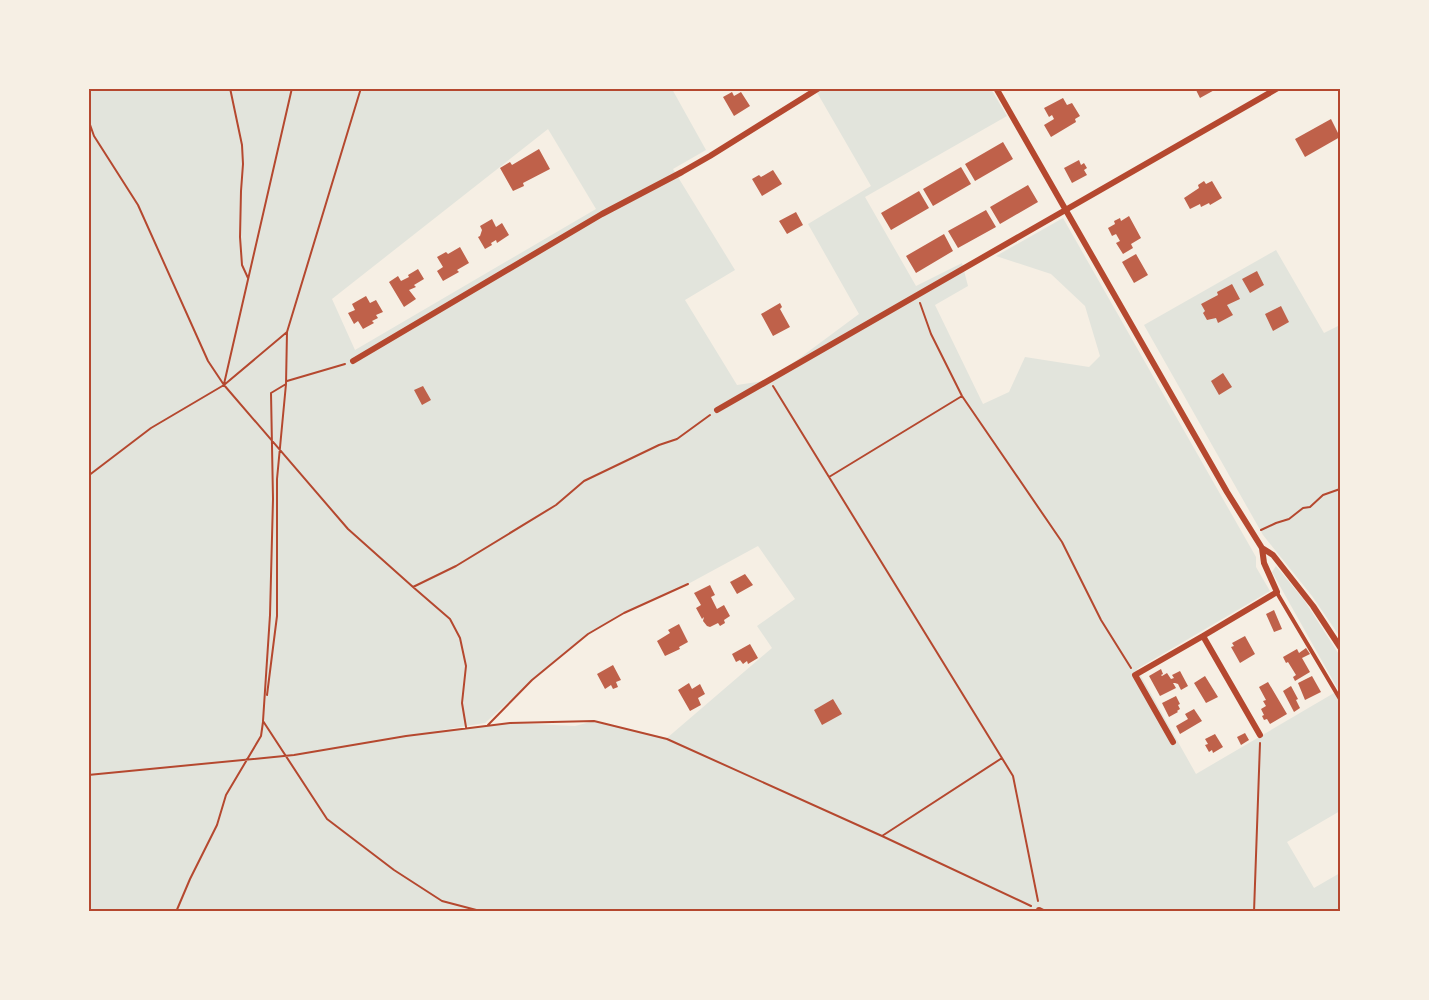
<svg xmlns="http://www.w3.org/2000/svg" width="1429" height="1000" viewBox="0 0 1429 1000" font-family="'Public Sans',sans-serif">
	<style>
		.green { fill: #e2e4dc; fill-rule: evenodd }
		.building { fill: #bf614a }
		.lines { fill: none; stroke-linecap: round; stroke-linejoin: round }
		.path { stroke: #b5482f; stroke-width: 2 }
		.service { stroke: #b5482f; stroke-width: 4 }
		.minor { stroke: #b5482f; stroke-width: 6 }
		.neatline { fill: none; stroke: #b5482f; stroke-width: 2 }
	</style>
	<rect width="100%" height="100%" fill="#f6efe4"/>
	<path class="green" d="M88,89H672L706,150L673,169L735,270L685,300L737,385L770,380L859,314L808,224L871,186L815,89H991L1007,116L865,197L916,286L962,263L968,286L935,305L983,404L1009,392L1025,357L1089,367L1100,356L1085,306L1051,274L996,256L1063,218L1256,557V567L1270,591L1137,669L1196,774L1334,693H1340L1272,572L1276,566L1304,600L1340,656V811L1287,842L1314,888L1340,873V911H89ZM548,129L596,209L355,350L332,299ZM758,546L795,599L757,626L772,648L667,738L594,721L575,726L510,723L436,731L485,723L532,680L588,634L624,613L688,584Z
		M1276,250L1324,333L1340,325V637L1312,596L1263,535L1144,325Z"/>
	<path class="building" d="M1195,88H1218L1200,98Z
		M732,92L734,96L741,92L750,106L734,116L723,97Z
		M1063,98L1067,105L1072,103L1080,116L1075,119L1076,122L1051,137L1044,125L1054,119L1052,115L1049,117L1044,108Z
		M1331,119L1340,137L1305,157L1295,139Z
		M1003,142L1013,159L975,181L965,164Z
		M539,149L550,169L523,183L524,186L513,191L500,168L510,162L512,165Z
		M1079,160L1081,165L1084,163L1087,168L1084,170L1087,175L1072,183L1064,168Z
		M961,167L971,184L933,206L923,189Z
		M773,170L782,184L762,196L752,179L759,175L761,177Z
		M1204,181L1206,184L1212,181L1222,198L1210,205L1209,203L1201,207L1200,204L1190,209L1184,198L1199,188L1198,185Z
		M1028,185L1038,202L1000,224L990,207Z
		M919,191L929,208L891,230L881,213Z
		M986,210L996,227L958,248L948,231Z
		M796,212L803,225L787,234L779,221Z
		M1129,216L1141,238L1131,244L1133,248L1123,254L1116,243L1120,241L1116,234L1112,236L1108,228L1115,224L1114,221L1120,218L1121,221Z
		M492,219L496,227L502,223L509,235L497,243L496,240L491,243L492,245L485,249L478,237L480,236L482,230L480,226Z
		M944,234L953,251L916,273L906,256Z
		M460,247L469,263L457,270L459,272L443,281L437,271L443,267L437,257L446,252L448,254Z
		M1136,254L1148,275L1134,283L1122,262Z
		M418,269L424,279L414,285L416,287L409,290L416,299L404,307L389,282L398,276L401,281L409,277L408,275Z
		M1257,271L1264,285L1250,293L1242,279Z
		M1232,284L1240,299L1227,305L1233,315L1218,323L1216,318L1207,320L1203,313L1205,311L1201,304L1218,295L1217,292Z
		M366,296L370,303L376,300L383,312L376,315L378,318L372,321L374,323L363,329L358,321L354,324L348,313L355,310L352,304Z
		M780,303L782,307L780,309L790,327L773,336L761,314Z
		M1281,306L1289,322L1273,331L1265,314Z
		M1223,373L1232,387L1219,395L1211,381Z
		M423,386L431,400L422,405L414,390Z
		M745,574L753,585L737,594L730,582Z
		M710,585L715,595L711,597L717,609L724,605L730,616L724,620L725,623L720,626L718,623L710,627L707,626L703,621L704,617L702,619L696,608L701,605L694,593Z
		M1274,610L1282,629L1274,632L1266,614Z
		M679,624L688,642L679,647L680,649L665,656L657,641L670,633L668,630Z
		M1245,636L1255,654L1240,663L1231,647L1234,646L1232,643Z
		M750,644L758,658L748,664L747,661L743,664L740,660L736,662L732,654Z
		M1306,648L1310,654L1302,658L1310,672L1295,681L1293,677L1296,675L1288,662L1286,663L1283,657L1297,649L1299,653Z
		M613,665L621,680L616,682L618,687L613,689L611,685L605,689L597,674Z
		M1161,669L1163,674L1161,675L1162,676L1167,673L1171,679L1174,678L1172,675L1180,671L1188,686L1181,690L1178,684L1175,683H1173L1176,688L1160,696L1149,676Z
		M1205,676L1218,697L1206,703L1194,683Z
		M1312,676L1321,692L1305,700L1298,683Z
		M1268,682L1287,714L1270,724L1267,719L1264,720L1262,716L1264,715L1261,709L1266,706L1263,701L1266,700L1259,687Z
		M689,683L692,689L700,684L705,694L698,698L701,705L690,711L678,690Z
		M1291,686L1298,699L1296,700L1300,708L1294,712L1283,691Z
		M1176,696L1180,704L1178,705L1180,709L1177,711L1178,712L1169,717L1162,703Z
		M833,699L842,714L822,725L814,710Z
		M1194,709L1202,721L1180,734L1176,726L1188,719L1185,714Z
		M1245,733L1249,740L1241,745L1237,737Z
		M1215,734L1223,747L1213,753L1212,750L1209,752L1205,745L1208,744L1205,739Z"/>
	<g class="lines">
		<path class="path" d="M230,88L242,145L243,164L241,191L240,237L242,265L248,278
			M359,88L360,90L363,88
			M88,119L94,136L138,205L208,361L224,385L348,529L413,587L456,566L556,505L584,481L659,445L677,439L710,415
			M920,303L931,334L962,396L1062,542L1101,620L1131,668
			M287,381L345,364
			M224,384L292,88
			M286,384L271,393L273,499L270,615L263,721L327,819L394,870L442,901L484,912
			M773,386L1013,776L1038,901
			M88,476L151,428L224,385L287,332L361,88
			M829,477L962,396
			M1261,530L1276,523L1289,519L1303,508L1310,507L1323,495L1340,489
			M413,587L450,619L460,638L466,666L462,703L466,727
			M267,695L277,616V479L286,384L287,332
			M488,725L532,680L588,634L624,613L688,584
			M88,775L294,755L406,736L510,723L594,721L667,739L882,836L1031,906
			M882,836L1002,758
			M176,912L190,879L217,825L226,795L261,736L263,722
			M1254,912L1260,743"/>
		<path class="service" d="M1277,593L1340,699"/>
		<path class="minor" d="M996,88L1227,492L1262,548L1273,555L1313,606L1340,647
			M353,361L602,214L682,172L710,156L819,88
			M717,410L1278,88
			M1203,636L1260,735
			M1173,742L1135,675L1203,636L1277,592L1264,563L1262,548
			M1039,912V910L1043,912"/>
	</g>
	<rect width="1429" height="1000" fill="none" stroke="#f6efe4" stroke-width="180"/>
	<rect x="90" y="90" width="1249" height="820" class="neatline"/>
</svg>
